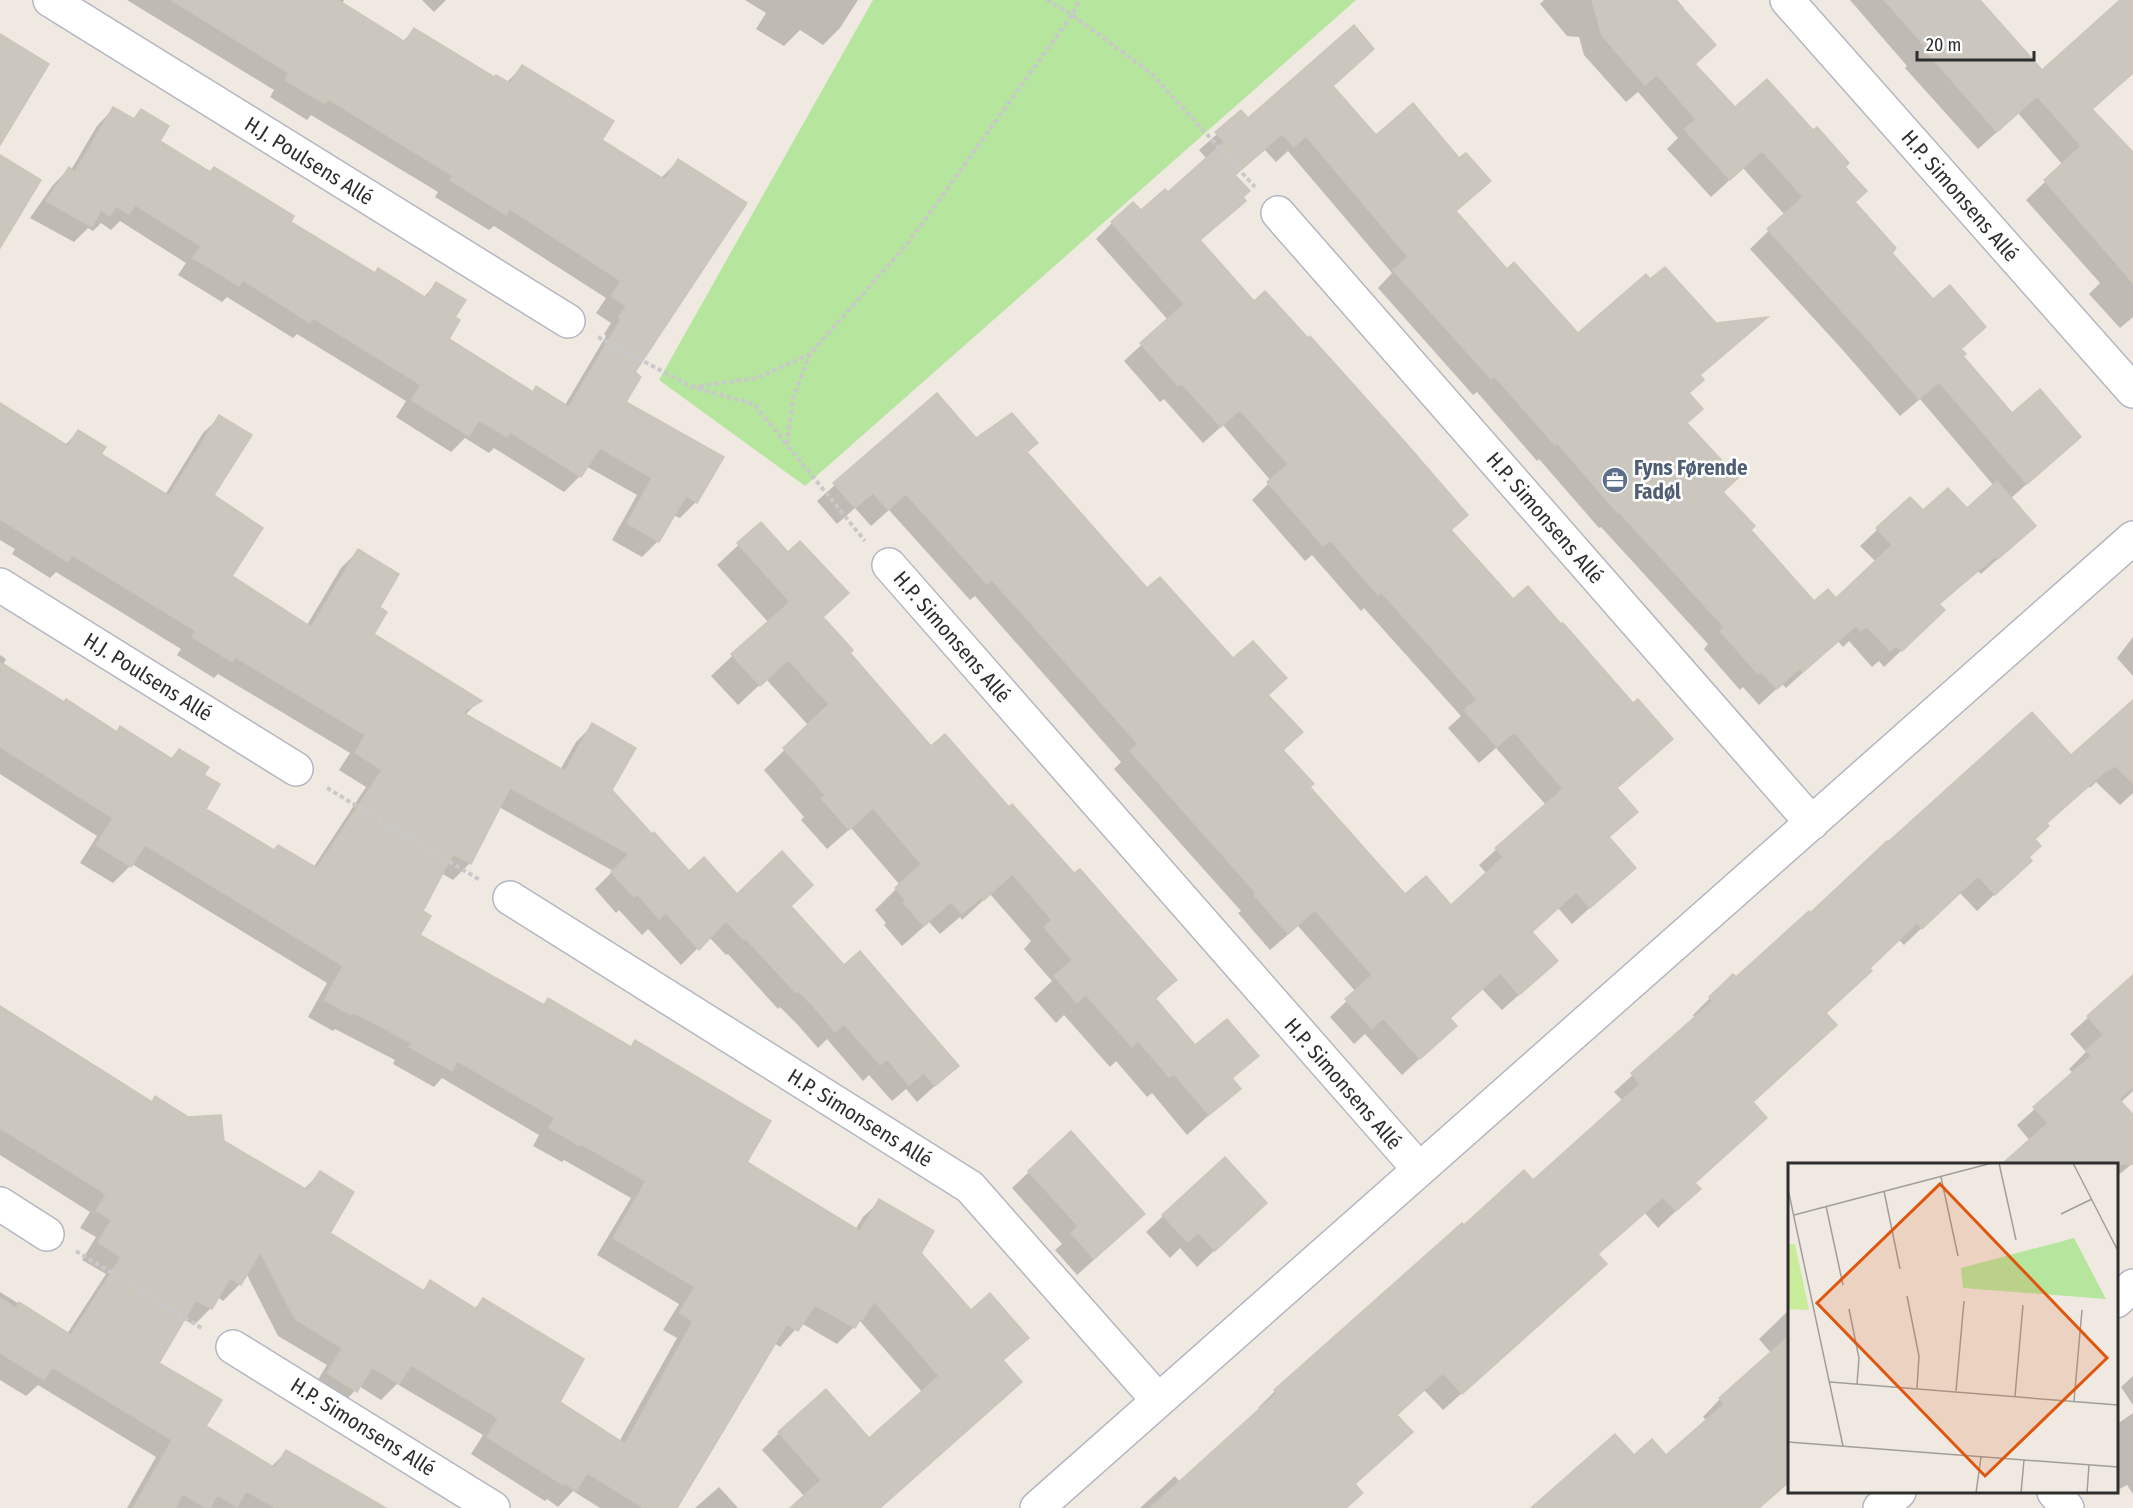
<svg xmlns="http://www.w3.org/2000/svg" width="2133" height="1508" viewBox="0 0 2133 1508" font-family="'Fira Sans Condensed',sans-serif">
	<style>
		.green { fill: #b6e59e }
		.shadow { fill: #0003 }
		.building { fill: #cbc7bf; stroke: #cbc5ba; stroke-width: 1.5 }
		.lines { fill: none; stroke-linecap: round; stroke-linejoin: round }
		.street-casing { stroke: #b4b7c1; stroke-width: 36 }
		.secondary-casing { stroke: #b4b7c1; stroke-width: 36 }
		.path { stroke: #c9c9c9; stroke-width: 4; stroke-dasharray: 4.5 3; stroke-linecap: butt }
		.street { stroke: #fff; stroke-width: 33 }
		.secondary { stroke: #fff; stroke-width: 33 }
		.labels { text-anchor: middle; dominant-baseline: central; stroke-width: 5; stroke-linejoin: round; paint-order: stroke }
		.street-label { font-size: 21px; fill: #2e2e2e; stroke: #fff }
		.service-label { font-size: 21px; font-weight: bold; fill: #4e5e75; stroke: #fff; text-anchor: start }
		.inset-road { fill: none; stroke: #a29e99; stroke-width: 1.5 }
		.view { fill: #df570e; fill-opacity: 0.15; stroke: #df570e; stroke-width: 3 }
		.inset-edge { fill: none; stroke: #2e2e2e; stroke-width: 3 }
	</style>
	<rect width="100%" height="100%" fill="#efe9e1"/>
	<path class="green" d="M873,0H1356L805,486L659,380Z"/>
	<path class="shadow" d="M127,0H344L342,4L402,42L414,30L494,79L506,83L522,67L600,141L660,179L678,161L632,373L624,402L696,502L680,518L673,515L658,541L642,557L612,540L637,495L586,466L580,476L564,492L494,448L489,453L465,438L451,452L396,417L406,401L297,334L293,338L227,297L222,302L178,275L186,263L120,221L111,230L101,223L93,231L88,228L74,242L30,218L53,185L69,169L71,170L97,126L113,109L132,120L141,111L158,142L374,274L423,298L436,284L453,318L447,339L532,393L536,388L565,405L606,336L604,334L611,323L596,313L606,298L494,226L489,230L435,197L438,192L311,115L307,120L270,97L274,90Z
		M422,0H446L434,12Z
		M745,0H858L840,28L823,45L800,30L784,46L756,29L766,13Z
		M1544,0H1677L1684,8L1682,10L1694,65L1735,109L1844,167L1853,203L1890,253L1933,301L1984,327L1960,350L1961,357L2012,415L2079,437L2010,499L2034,526L1981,574L1978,571L1938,606L1926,627L1884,667L1879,661L1872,667L1849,641L1843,647L1838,641L1786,688L1782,684L1759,705L1743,687L1740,690L1704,649L1708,644L1601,527L1599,528L1539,459L1537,461L1477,392L1473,395L1378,288L1392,273L1288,151L1276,162L1265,150L1234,176L1244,201L1199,241L1254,303L1466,515L1450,531L1513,601L1671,739L1616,789L1636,812L1608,838L1634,868L1572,924L1558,908L1530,933L1539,977L1502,1010L1482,989L1449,1019L1455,1026L1402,1075L1365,1034L1354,1044L1330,1017L1356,992L1298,926L1270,950L1238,913L1241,911L1114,769L1121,762L975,596L970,600L889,510L871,526L855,508L837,524L817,501L936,395L976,440L1026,453L1146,590L1233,660L1285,678L1267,696L1282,751L1308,787L1405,896L1450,907L1487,874L1479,865L1546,805L1496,748L1479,763L1448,728L1461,716L1364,608L1361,611L1312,555L1305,561L1252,500L1271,481L1223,425L1203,443L1164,399L1160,402L1124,361L1168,320L1096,239L1112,223L1140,212L1168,194L1207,159L1199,150L1241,113L1247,120L1331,87L1376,137L1459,160L1489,181L1455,212L1507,271L1578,335L1764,319L1699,376L1702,380L1688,394L1686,424L1721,493L1749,530L1814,603L1836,601L1876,562L1860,546L1910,499L1923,512L1966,510L1994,486L1920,399L1900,416L1841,348L1750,249L1785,215L1743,168L1711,197L1667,149L1678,138L1638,92L1626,102L1584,55L1579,37L1567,36L1540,4Z
		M1850,0H1978L2042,72L2123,0H2127L2133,7V73L2092,110L2133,155V317L2120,328L2089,294L2100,283L2026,200L2063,165L2018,113L1978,149L1905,68L1907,66Z
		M0,405L64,446L78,432L99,454L165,495L203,433L220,417L212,495L230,576L307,625L341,568L358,551L377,608L372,634L479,701L465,715L560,770L576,742L593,725L610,790L652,836L689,873L737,896L789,906L844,967L957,1066L917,1102L906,1089L892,1101L869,1075L863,1081L827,1039L818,1048L797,1024L780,1007L778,1009L728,954L726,955L709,937L681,965L648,929L642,935L619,910L616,913L595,889L613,871L499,807L470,863L453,880L441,873L421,912L418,936L543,1006L548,1000L630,1047L635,1042L745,1163L855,1230L863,1217L880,1201L919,1253L971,1312L1027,1338L1002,1361L880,1508H793L805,1497L762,1450L779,1433L868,1440L923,1393L860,1321L837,1344L801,1323L780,1347L774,1343L676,1508H600L573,1491L558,1507L547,1499L545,1501L471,1454L483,1435L397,1384L381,1400L359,1386L339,1408L311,1391L327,1365L278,1336L246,1273L240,1284L223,1301L218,1297L211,1308L194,1325L183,1319L157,1363L204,1426L271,1467L286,1452L342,1508H127L156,1457L38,1385L26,1396L0,1380V1292L67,1334L106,1274L82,1260L96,1237L80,1228L90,1212L0,1155V1009L150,1103L155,1098L222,1142L303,1190L320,1173L328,1233L422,1291L431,1282L474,1309L483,1300L558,1403L619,1442L677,1338L663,1330L679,1304L597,1255L631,1198L564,1160L562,1162L533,1146L539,1135L442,1078L434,1087L393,1064L395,1060L335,1029L333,1031L308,1017L327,983L132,864L113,883L80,863L97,836L0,774V655L6,659L3,665L64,704L116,733L120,728L170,759L179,751L202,775L204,809L273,851L313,868L366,787L339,770L350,753L218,674L214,678L177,655L181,649L56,572L50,578L12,554L15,549L0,540Z
		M761,524L788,554L847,593L822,618L848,653L931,748L1009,809L1175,979L1155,1000L1195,1048L1257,1056L1231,1080L1238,1089L1187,1135L1152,1093L1147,1097L1116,1061L1110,1067L1064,1015L1056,1023L1034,998L1052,981L1024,949L1031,941L990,894L962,920L960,917L940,934L929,922L902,946L884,925L886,923L875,910L900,885L851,828L827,849L801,820L804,817L764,770L809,726L766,679L738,705L711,676L768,622L717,565Z
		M2133,637V676L2117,658Z
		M2133,702V793L2120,805L2096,782L2090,788L2089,786L2046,824L2033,840L2027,858L2030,861L1977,911L1959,892L1904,945L1898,939L1824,1014L1752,1102L1765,1118L1694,1184L1699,1189L1658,1228L1645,1213L1597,1255L1605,1264L1588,1281L1443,1410L1424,1390L1396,1415L1411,1432L1354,1485L1347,1508H1140L1175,1476L1180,1482L1260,1410L1258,1408L1275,1391L1464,1227L1532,1182L1623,1101L1614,1092L1695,1018L1693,1015L1710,998L1736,979L1810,915L2071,757Z
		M2133,977V1091L2120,1103L2133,1118V1163L2116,1177V1164H2004L2030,1141L2017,1125L2074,1074L2069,1069L2086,1052L2070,1034Z
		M1029,1172L1126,1231L1077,1275L1055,1250L1062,1244L1012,1188Z
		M1163,1216L1248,1219L1197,1267L1180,1248L1170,1258L1146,1232Z
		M1790,1309V1457L1759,1508H1535L1634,1457H1666L1707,1421L1703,1417L1720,1399L1771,1353L1759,1339Z
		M2133,1376V1405L2121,1387Z
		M2133,1413V1494L2127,1485L2116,1491V1425Z
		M719,1487L738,1508H695Z"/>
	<path class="building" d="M171,0H338L405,42L414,28L494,77L496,75L510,83L522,65L614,121L602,140L665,180L678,159L747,203L635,372L641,377L626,402L724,457L697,503L686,496L659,542L627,523L652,478L600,448L581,477L510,432L507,437L479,420L469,436L411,400L421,385L313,318L310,323L243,280L239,286L193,258L201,246L135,205L129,214L116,206L110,216L101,210L92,227L46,201L69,167L75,172L113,107L134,119L141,109L169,126L160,141L210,172L214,167L294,216L291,222L375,273L378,268L426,298L436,282L466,300L455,317L460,320L449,339L533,392L536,386L569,407L621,319L619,317L626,306L611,296L621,281L510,209L506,215L450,180L453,176L328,99L325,104L285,80L289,73Z
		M1592,0H1675L1716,45L1695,64L1735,107L1767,79L1813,130L1817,127L1849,163L1845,167L1867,191L1855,202L1896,248L1892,253L1933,299L1950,285L1986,327L1961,349L1966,354L1963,356L2012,413L2040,389L2081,437L2027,484L1939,382L1919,399L1859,330L1767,229L1803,197L1762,151L1730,180L1684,129L1696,119L1657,75L1645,85L1602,36Z
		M1884,0H1980L2042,70L2120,0H2133V73L2092,109L2133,152V283L2044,180L2081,146L2037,96L1997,132L1923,48L1925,46Z
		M1354,25L1374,49L1333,86L1376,135L1413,103L1459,158L1466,153L1491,181L1456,211L1507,269L1514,262L1578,333L1646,274L1650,279L1665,267L1716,323L1768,317L1700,375L1704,380L1689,393L1703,409L1687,423L1738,478L1723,492L1755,526L1751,530L1814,601L1828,589L1836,598L1892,545L1876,528L1910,497L1923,510L1948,488L1967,508L1997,481L2036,526L1998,559L1996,556L1939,604L1945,610L1902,651L1896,646L1890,651L1866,626L1861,631L1856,626L1803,672L1800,668L1777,689L1760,671L1758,674L1720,631L1724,627L1618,511L1617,512L1557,443L1555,445L1494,376L1491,379L1393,270L1408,257L1306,136L1294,147L1282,134L1235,175L1250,191L1243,197L1246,201L1200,240L1254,301L1265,291L1308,338L1310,336L1405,442L1468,515L1451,530L1513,599L1528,586L1561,624L1563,623L1633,703L1638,699L1673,739L1617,788L1638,812L1609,837L1636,868L1590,908L1576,892L1532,932L1558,961L1519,995L1500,973L1450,1018L1457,1026L1420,1059L1383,1018L1372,1029L1345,999L1372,975L1315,910L1288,934L1254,895L1256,893L1130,751L1138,744L992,580L987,584L906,494L888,510L873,493L855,508L833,483L937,393L976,438L1012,413L1038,443L1027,452L1147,588L1160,577L1233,658L1253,641L1287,678L1268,695L1303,732L1283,750L1314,784L1310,787L1405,894L1426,876L1451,905L1503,857L1495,848L1563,789L1514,732L1497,747L1464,710L1477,699L1381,592L1378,595L1330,540L1323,546L1267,482L1288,464L1240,410L1221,427L1181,383L1178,386L1140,343L1184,304L1111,222L1133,202L1141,210L1165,189L1168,192L1224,142L1215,132L1241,110L1248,118Z
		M0,34L49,64L0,145Z
		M0,155L41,180L0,248Z
		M0,403L68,446L78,430L106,447L101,454L169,496L219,415L252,435L214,495L263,528L232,576L311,627L358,549L399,574L380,607L387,612L374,634L482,701L462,712L565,771L592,723L636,748L612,790L652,834L654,832L689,871L704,857L737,894L782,851L813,885L791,906L844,965L860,951L959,1066L935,1086L924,1073L909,1085L887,1059L880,1065L844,1024L835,1032L814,1007L798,991L796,993L745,938L744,940L726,921L699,950L666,913L659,919L637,894L634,897L611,872L629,854L510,788L471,864L453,854L423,911L431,916L420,935L544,1005L548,998L631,1047L635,1040L771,1121L747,1162L860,1231L879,1199L934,1231L921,1253L971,1310L990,1293L1029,1338L1003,1360L1022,1382L880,1508H790L821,1480L778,1432L826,1389L869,1438L939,1376L874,1301L863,1319L861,1318L855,1328L815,1305L798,1331L787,1324L677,1508H644L587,1473L576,1491L564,1483L563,1485L487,1437L498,1418L411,1365L399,1384L372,1367L357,1392L327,1373L342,1348L295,1319L260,1252L241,1285L230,1278L212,1309L196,1300L159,1363L222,1400L206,1426L275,1468L286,1450L386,1508H276L246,1491L237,1507L217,1495L210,1508H206L183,1494L175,1508H133L172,1440L52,1367L44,1380L0,1353V1298L16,1308L19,1302L71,1335L121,1257L98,1242L111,1220L96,1211L106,1194L0,1128V1006L152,1102L155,1096L188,1117L221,1115L224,1141L307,1190L320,1171L354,1192L330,1233L424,1291L430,1280L476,1309L483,1298L584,1359L560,1402L625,1444L693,1321L679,1313L695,1287L613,1238L646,1181L581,1144L580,1146L549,1128L555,1118L457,1061L452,1071L409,1047L411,1043L353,1012L351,1015L324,1000L343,966L145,845L131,867L96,845L113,818L0,747V662L64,702L66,699L117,732L120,726L172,759L179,749L209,767L204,775L220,784L206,809L274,850L278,845L317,868L382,770L355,753L365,735L235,657L232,662L192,637L196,631L72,555L68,562L0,519Z
		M761,522L788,552L800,541L849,593L823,617L853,650L850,653L931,746L945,734L1009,807L1012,804L1074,873L1080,869L1177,980L1155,998L1195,1045L1227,1019L1259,1056L1232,1078L1241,1089L1209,1115L1174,1074L1169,1077L1138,1041L1132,1047L1086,995L1077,1003L1054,976L1072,960L1044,927L1052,920L1012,874L984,900L982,897L962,914L951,902L924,926L903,903L906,901L895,888L921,864L873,808L849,830L821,798L825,795L783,748L829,704L788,660L760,686L731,654L790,602L737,543Z
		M2133,700V783L2115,766L2108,771L2107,770L2047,823L2049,826L2035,839L2041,846L2029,857L2032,861L1995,895L1978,876L1922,929L1917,923L1870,968L1872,971L1826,1013L1837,1025L1753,1102L1767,1118L1695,1183L1701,1189L1676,1211L1663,1197L1598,1254L1607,1264L1462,1394L1443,1373L1397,1415L1413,1432L1355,1484L1363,1493L1346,1508H1150L1277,1393L1274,1390L1462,1223L1464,1225L1524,1170L1533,1180L1640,1084L1631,1073L1713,1001L1709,997L1733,974L1736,977L1809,911L1810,913L1887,841L1888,842L2032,712L2071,755Z
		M2133,975V1087L2119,1099L2133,1115V1164H2002L2048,1123L2033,1107L2091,1056L2086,1050L2103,1035L2087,1016Z
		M1071,1131L1145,1214L1094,1259L1071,1233L1078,1226L1028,1171Z
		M1225,1157L1267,1203L1215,1251L1198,1232L1188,1242L1162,1215Z
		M1790,1335V1481L1759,1508H1531L1615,1434L1634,1455L1652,1439L1666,1455L1724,1404L1719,1398Z"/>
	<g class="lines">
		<defs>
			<path id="street" d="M50,0L568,321
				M1787,0L2133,391
				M1278,213L1812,823
				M889,565L1419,1169
				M0,585L296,769
				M510,898L970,1187L1158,1400
				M0,1204L47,1234
				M233,1347L493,1508
				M2054,1492L2067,1508
				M1037,1508L2133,538"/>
			<path id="secondary" d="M2116,1301L2133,1286
				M1880,1508L1899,1492"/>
		</defs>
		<use href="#street" class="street-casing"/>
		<use href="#secondary" class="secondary-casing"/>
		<path class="path" d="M1047,0L1072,15L1151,73L1255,187
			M598,337L692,387L754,404L865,541
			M692,387L757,378L810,354L908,243L1072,15L1080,0
			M787,444L793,398L810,354
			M327,788L480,880
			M76,1251L203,1329"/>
		<use href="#street" class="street"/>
		<use href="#secondary" class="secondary"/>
	</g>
	<defs>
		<symbol id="office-disc" viewBox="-11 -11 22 22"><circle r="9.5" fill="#5c6f8a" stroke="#fff"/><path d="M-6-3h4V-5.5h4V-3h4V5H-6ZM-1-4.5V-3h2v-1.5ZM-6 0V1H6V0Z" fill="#fff"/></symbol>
	</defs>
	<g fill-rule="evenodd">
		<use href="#office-disc" x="1600" y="465" width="30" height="30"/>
	</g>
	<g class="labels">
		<g class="street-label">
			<text transform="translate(309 161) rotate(32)">H.J. Poulsens Allé</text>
			<text transform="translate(1960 196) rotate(49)">H.P. Simonsens Allé</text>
			<text transform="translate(1545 518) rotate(49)">H.P. Simonsens Allé</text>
			<text transform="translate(952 637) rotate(49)">H.P. Simonsens Allé</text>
			<text transform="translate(148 677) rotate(32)">H.J. Poulsens Allé</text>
			<text transform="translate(1343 1084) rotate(49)">H.P. Simonsens Allé</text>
			<text transform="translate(860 1118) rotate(32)">H.P. Simonsens Allé</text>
			<text transform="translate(363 1427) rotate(32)">H.P. Simonsens Allé</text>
		</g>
		<g class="service-label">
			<text x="1634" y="468">Fyns Førende<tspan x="1634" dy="24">Fadøl</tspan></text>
		</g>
	</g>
	<g transform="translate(1788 1163)">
		<rect width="330" height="330" fill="#efe9e1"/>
		<path d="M286,75L318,136L175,125L173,105Z" fill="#b6e59e"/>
		<path d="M0,81H7L21,147L0,146Z" fill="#c9ec9a"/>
		<path class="inset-road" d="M211,0L228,77M285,0L330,88M153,14L170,93M0,26L55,283M96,28L112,106M38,43L55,122M273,51L304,36M6,52L204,0M119,133L131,193L129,225M61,146L71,195L69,221M42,219L330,242M168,228L176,138M227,233L235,142M286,238L294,147M0,279L330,304M188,330L193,294M233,330L236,297M299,330L301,302"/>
		<path class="view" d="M152,21L319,195L197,313L29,140Z"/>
		<rect width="330" height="330" class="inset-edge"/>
	</g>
	<path d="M1917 51v9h117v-9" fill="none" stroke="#2e2e2e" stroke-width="3"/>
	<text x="1926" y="51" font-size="18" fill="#2e2e2e" stroke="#ffffff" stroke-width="4.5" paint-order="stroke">20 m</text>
</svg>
